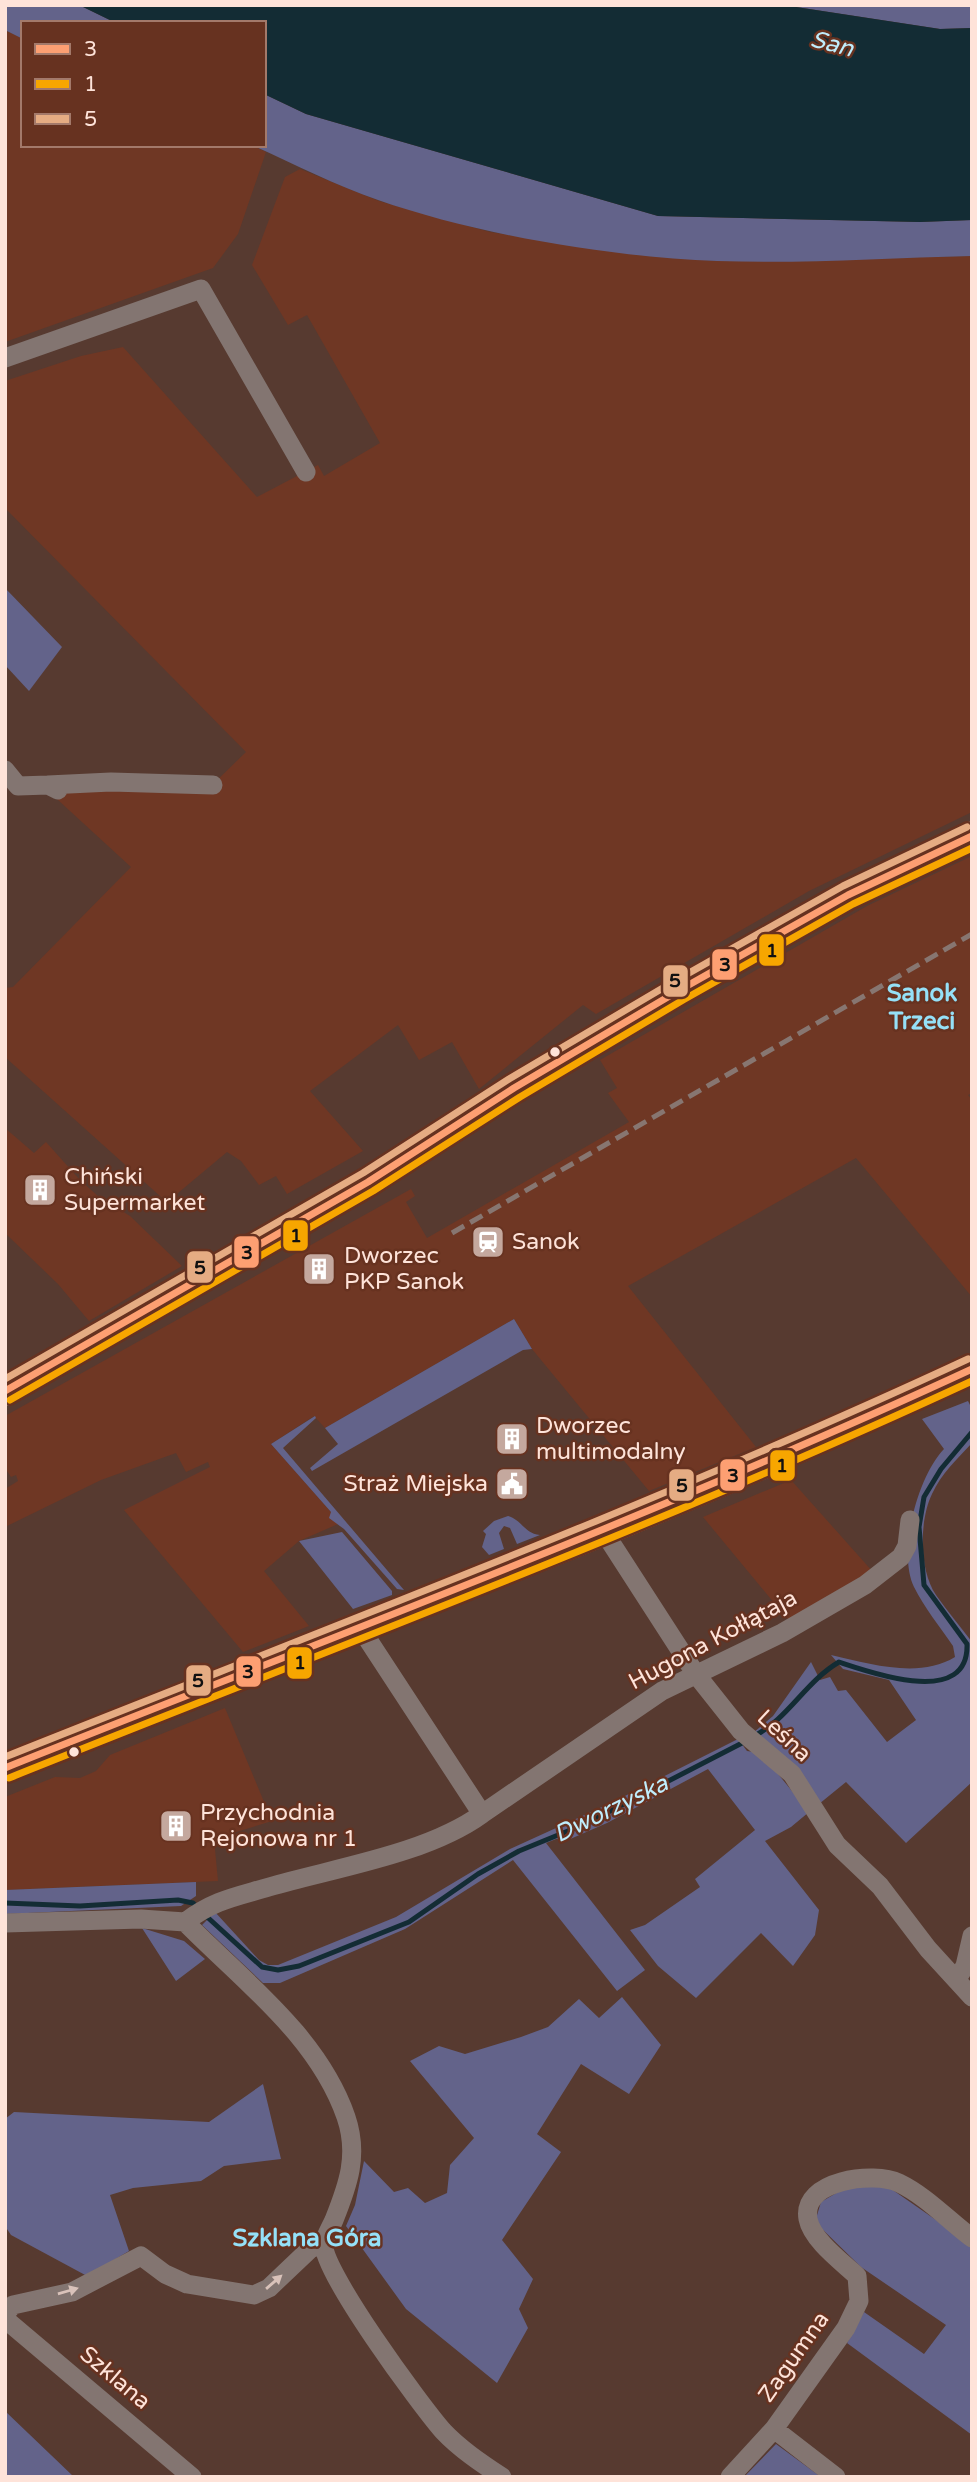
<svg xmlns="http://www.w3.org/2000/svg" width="977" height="2482" viewBox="0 0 977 2482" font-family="'Varela Round',sans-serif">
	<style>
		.built { fill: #6f3724 }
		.green { fill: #63638a }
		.water { fill: #132c34 }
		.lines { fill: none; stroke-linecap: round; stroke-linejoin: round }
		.stream { stroke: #132c34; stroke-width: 5 }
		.street { stroke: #837571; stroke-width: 19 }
		.primary { stroke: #88726c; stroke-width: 30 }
		.rail { stroke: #877671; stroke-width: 5; stroke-dasharray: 14 7; stroke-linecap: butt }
		.bus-1-casing { stroke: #673220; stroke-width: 12 }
		.bus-2-casing { stroke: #673220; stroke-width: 12 }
		.bus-3-casing { stroke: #673220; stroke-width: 12 }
		.bus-1 { stroke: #fd9f72; stroke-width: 7 }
		.bus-2 { stroke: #f7a600; stroke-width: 7 }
		.bus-3 { stroke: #e5ac83; stroke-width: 7 }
		.oneway { fill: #d9c2ba }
		.bus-dot { fill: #fee3d9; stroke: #673220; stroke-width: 2.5 }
		.labels { text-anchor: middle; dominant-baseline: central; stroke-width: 5; stroke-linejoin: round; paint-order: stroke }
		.poi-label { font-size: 23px; fill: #fee3d9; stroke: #673220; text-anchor: start }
		.street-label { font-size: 23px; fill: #fee3d9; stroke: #673220 }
		.water-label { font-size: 24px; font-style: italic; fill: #bfedfc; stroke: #673220 }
		.neighbourhood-label { font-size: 24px; font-weight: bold; fill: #95e0f7; stroke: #673220 }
		.line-badge { stroke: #673220; stroke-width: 2.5 }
		.pale-badge-label { font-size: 19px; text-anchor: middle; font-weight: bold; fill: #111 }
	</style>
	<rect width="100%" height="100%" fill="#573a30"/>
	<path class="built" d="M5,30L23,39V145H252L266,152L238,234L213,268L5,342Z
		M300,169L379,201L490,232L651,256L718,261L972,256V812L809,891L596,1014L583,1005L479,1089L452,1042L419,1060L398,1025L310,1091L363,1151L287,1194L276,1176L259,1185L241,1161L227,1152L178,1193L170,1205L5,1057V988L13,987L131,867L46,789L205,792L246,752L5,508V381L81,356L123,347L257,497L318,465L324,476L380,443L307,315L288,325L252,265L285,177Z
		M972,856V1093L968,1095L972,1100V1297L856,1158L628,1286L756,1447L649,1491L532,1349L514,1319L325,1428L314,1416L271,1444L331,1512L345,1521L299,1541L264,1571L309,1626L243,1652L124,1510L210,1467L208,1462L186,1472L176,1453L101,1480L5,1527V1489L18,1481L16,1475L11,1477L5,1468V1416L411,1189L415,1196L406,1202L427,1238L629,1122L608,1093L617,1088L600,1060L867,906Z
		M5,1128L34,1153L46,1142L80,1180L99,1197L130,1216L182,1266L89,1321L58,1284L5,1233Z
		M791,1480L873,1572L789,1621L703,1517Z
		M225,1708L272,1821L214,1839L218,1881L5,1890V1797L55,1777L80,1778L96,1771L110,1755Z"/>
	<path class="green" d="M5,5H79L116,23H23V39L5,30Z
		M783,5H972V28L940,29Z
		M264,94L306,114L658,216L920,222L972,220V256C887,258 801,264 717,261C611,257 478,235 378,200C335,185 294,164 252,145H264Z
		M5,588L62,647L29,691L5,665Z
		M514,1319L532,1349L523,1350L312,1471L310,1468L338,1444L325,1428Z
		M968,1401L972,1409V1443C957,1459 941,1474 932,1494C919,1521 919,1570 936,1595C947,1611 960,1626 972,1642V1782L906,1843L846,1782L819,1804L753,1733L773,1716L811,1662L820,1680L830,1677L838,1691L846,1690L887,1742L916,1720L889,1680L843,1669L831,1655C871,1664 919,1679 955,1657L953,1646C940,1627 924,1607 914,1587C897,1552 918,1476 944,1449L922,1419Z
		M315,1416L316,1418L283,1448L404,1590L397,1589L344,1529L329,1518L331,1512L271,1444Z
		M508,1516C522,1520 525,1534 540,1535L517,1544L510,1528L504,1526L499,1533L504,1549L489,1555L482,1547L486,1534L483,1531L494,1521Z
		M342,1532L392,1591V1595L353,1609L299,1541Z
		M738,1739L747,1751L761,1753L809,1812L791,1827L765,1841L819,1910L815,1935L793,1966L761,1933L696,1998L658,1966L630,1930L645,1925L700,1887L695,1879L755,1830L708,1769L607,1823L568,1840L556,1839L546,1843L645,1970L617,1991L513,1860L405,1929L280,1983H263L202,1925L215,1912L259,1960L268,1965H278L396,1917L510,1849L613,1802Z
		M196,1882V1896L181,1906L5,1914V1890Z
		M142,1928L184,1941L205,1959L176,1981Z
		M622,1997L661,2045L629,2094L581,2064L537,2134L561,2152L502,2240L533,2279L519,2309L528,2328L497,2383L406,2309L346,2226L355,2205L364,2161L394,2192L408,2188L425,2203L447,2193L450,2165L474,2138L410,2061L439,2046L465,2054L521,2037L548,2027L579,1999L599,2018Z
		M263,2084L281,2159L224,2166L201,2181L133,2188L110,2195L129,2251L87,2276L11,2235L5,2226V2119L14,2112L209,2122Z
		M850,2185L887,2186L972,2245V2435L847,2343L864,2312L924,2354L946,2325L861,2267L815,2222L821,2202Z
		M5,2411L74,2477H5Z
		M776,2444L821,2477H744Z"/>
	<path class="water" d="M79,5H783L940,29L972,28V220L920,222L658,216L306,114L264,94V23H116Z"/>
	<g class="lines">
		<path class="stream" d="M754,1736C788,1719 805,1682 839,1662C872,1673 969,1708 967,1644L924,1585L919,1527L924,1497L941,1469L972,1432
			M5,1903L80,1906L178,1900L193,1903L198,1908
			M205,1915L262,1967L278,1970L299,1966L409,1922L478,1874L519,1851L585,1824L746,1741"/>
		<path class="street" d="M5,358L201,289L306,472
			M5,770L18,786L48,785L58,790
			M48,785L111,782L213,785
			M604,1532L695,1673L741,1731L792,1774L837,1845L880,1886L928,1949L972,1997
			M482,1814L662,1691L782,1633L865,1585L901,1557L907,1546L910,1520
			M185,1922C243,1981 318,2036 346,2117C359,2155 348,2185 334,2220C331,2227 325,2236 324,2244C321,2270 421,2406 443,2431C460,2449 481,2463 502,2477
			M5,1923L141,1919L185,1922C214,1900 235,1897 269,1887C334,1868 427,1854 482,1814L361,1629
			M957,1979L965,1966L972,1936
			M5,2314L13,2305L72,2292L141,2256L165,2274L187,2284L254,2295L269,2288L310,2249L324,2243
			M5,2319L192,2477
			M774,2429L836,2477
			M730,2477L774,2429L846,2328L859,2301L857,2276C842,2262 812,2240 808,2219C801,2180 874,2171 899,2183C926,2196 948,2220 972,2238"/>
		<path class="primary" d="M5,1391L368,1182L514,1088L678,991L848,895L972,836
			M5,1768C328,1637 657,1520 972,1369"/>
		<path class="rail" d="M452,1233L972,934"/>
		<defs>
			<path id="bus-1" d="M5,1391L368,1182L514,1088L678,991L848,895L972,836
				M5,1768C329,1638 655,1516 972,1369"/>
			<path id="bus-2" d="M10,1400L373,1191L520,1097L683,1000L853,904L972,848
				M9,1778C331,1649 657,1527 972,1381"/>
			<path id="bus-3" d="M5,1379L363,1173L509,1079L673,982L843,886L967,827
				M5,1757C328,1628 652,1506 968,1359"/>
		</defs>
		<use href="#bus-1" class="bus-1-casing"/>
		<use href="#bus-2" class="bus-2-casing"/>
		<use href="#bus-3" class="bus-3-casing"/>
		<use href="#bus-1" class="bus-1"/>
		<use href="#bus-2" class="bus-2"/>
		<use href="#bus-3" class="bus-3"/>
	</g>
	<defs><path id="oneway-solid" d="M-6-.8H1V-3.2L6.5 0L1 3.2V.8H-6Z" transform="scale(1.75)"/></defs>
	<g class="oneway">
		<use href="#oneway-solid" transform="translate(274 2282) rotate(-41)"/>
		<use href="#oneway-solid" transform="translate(68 2291) rotate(-16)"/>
	</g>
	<defs>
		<symbol id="building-square" viewBox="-11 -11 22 22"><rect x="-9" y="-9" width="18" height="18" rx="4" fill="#c4a89e" stroke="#673220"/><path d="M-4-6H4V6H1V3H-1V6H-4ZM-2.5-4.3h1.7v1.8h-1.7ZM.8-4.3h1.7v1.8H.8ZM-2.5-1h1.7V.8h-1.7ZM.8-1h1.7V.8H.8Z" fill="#fff"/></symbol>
		<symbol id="station-square" viewBox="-11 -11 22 22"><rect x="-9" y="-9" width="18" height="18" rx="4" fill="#c4a89e" stroke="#673220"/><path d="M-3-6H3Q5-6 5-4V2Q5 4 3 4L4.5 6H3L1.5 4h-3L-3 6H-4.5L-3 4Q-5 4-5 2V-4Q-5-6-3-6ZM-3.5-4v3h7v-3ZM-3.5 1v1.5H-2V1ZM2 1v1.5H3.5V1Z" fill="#fff"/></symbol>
		<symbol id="civic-square" viewBox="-11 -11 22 22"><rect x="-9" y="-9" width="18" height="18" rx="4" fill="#c4a89e" stroke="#673220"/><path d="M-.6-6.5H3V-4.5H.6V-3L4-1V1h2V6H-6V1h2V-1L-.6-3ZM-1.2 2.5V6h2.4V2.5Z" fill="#fff"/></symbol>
	</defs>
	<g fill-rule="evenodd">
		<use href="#building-square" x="21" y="1171" width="38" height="38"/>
		<use href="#station-square" x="469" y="1223" width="38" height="38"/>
		<use href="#building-square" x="300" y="1250" width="38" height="38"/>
		<use href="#building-square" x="493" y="1420" width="38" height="38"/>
		<use href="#civic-square" x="493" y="1465" width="38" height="38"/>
		<use href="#building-square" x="157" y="1807" width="38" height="38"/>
	</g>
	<g class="bus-dot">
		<circle cx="555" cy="1052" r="6"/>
		<circle cx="74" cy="1752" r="6"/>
	</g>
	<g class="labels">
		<g class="poi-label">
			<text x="64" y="1177">Chiński<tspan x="64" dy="26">Supermarket</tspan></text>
			<text x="512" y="1242">Sanok</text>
			<text x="344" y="1256">Dworzec<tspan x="344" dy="26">PKP Sanok</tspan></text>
			<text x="536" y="1426">Dworzec<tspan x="536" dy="26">multimodalny</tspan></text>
			<text x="488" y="1484" text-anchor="end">Straż Miejska</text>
			<text x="200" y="1813">Przychodnia<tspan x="200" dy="26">Rejonowa nr 1</tspan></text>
		</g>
		<g class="street-label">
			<text transform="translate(713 1640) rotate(-28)">Hugona Kołłątaja</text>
			<text transform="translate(784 1736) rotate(43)">Leśna</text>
			<text transform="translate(794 2357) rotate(-55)">Zagumna</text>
			<text transform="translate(115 2378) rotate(40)">Szklana</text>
		</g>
		<g class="water-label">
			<text transform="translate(832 44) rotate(15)">San</text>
			<text transform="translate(611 1809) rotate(-26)">Dworzyska</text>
		</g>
		<g class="neighbourhood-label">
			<text x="922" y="993">Sanok<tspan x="922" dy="28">Trzeci</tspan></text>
			<text x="307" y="2238">Szklana Góra</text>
		</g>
	</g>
	<g class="line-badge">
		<rect x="758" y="933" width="27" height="34" rx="7" fill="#f7a600"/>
		<rect x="711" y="948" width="27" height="33" rx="7" fill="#fd9f72"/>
		<rect x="662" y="964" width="27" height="34" rx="7" fill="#e5ac83"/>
		<rect x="282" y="1219" width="27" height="33" rx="7" fill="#f7a600"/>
		<rect x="233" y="1235" width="27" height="34" rx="7" fill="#fd9f72"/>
		<rect x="186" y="1250" width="28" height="34" rx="7" fill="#e5ac83"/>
		<rect x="769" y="1449" width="27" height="33" rx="7" fill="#f7a600"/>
		<rect x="719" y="1458" width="27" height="34" rx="7" fill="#fd9f72"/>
		<rect x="668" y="1468" width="27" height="34" rx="7" fill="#e5ac83"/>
		<rect x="286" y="1646" width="27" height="34" rx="7" fill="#f7a600"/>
		<rect x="235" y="1655" width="27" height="33" rx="7" fill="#fd9f72"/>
		<rect x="185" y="1664" width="27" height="33" rx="7" fill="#e5ac83"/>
	</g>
	<g class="pale-badge-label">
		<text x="772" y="957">1</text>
		<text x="725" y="971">3</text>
		<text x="675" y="987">5</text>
		<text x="296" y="1242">1</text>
		<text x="247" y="1259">3</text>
		<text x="200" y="1274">5</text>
		<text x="782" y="1472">1</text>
		<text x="733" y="1482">3</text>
		<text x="682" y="1492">5</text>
		<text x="300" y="1669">1</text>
		<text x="248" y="1678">3</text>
		<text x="198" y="1687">5</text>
	</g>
	<rect width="977" height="2482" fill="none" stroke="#fee3d9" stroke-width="14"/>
	<rect x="21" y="21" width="245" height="126" fill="#673220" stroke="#a3796a" stroke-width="2"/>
	<rect x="35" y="44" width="35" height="10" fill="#fd9f72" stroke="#a3796a" stroke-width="2"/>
	<text x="84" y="56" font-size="21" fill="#fee3d9">3</text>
	<rect x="35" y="79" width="35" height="10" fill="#f7a600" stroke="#a3796a" stroke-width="2"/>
	<text x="84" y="91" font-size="21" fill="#fee3d9">1</text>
	<rect x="35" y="114" width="35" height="10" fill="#e5ac83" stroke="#a3796a" stroke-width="2"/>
	<text x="84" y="126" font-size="21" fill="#fee3d9">5</text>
</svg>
